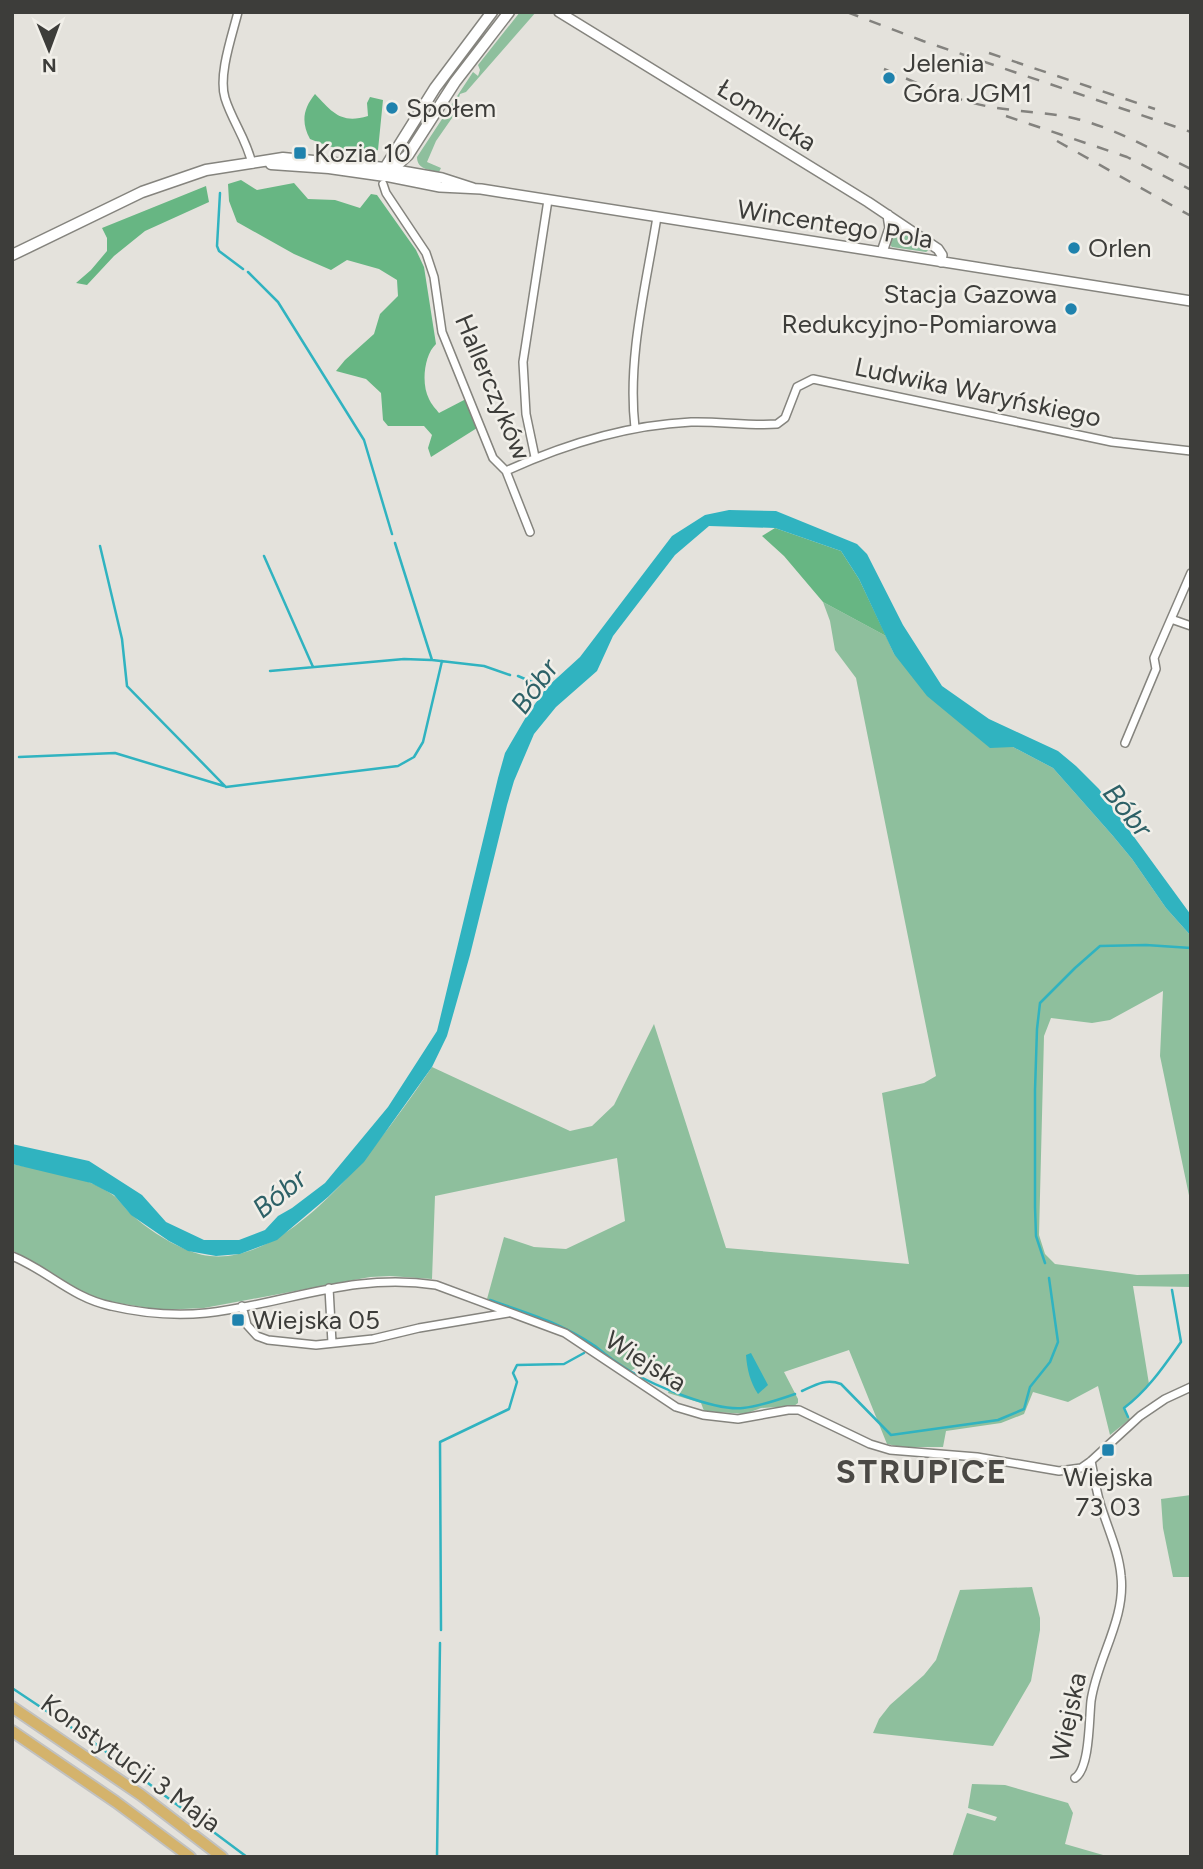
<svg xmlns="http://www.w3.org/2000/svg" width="1203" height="1869" viewBox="0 0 1203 1869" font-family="Figtree,sans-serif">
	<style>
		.green { fill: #8ebf9d }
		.forest { fill: #67b683 }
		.water { fill: #30b3c0 }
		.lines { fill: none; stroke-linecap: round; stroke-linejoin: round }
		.stream { stroke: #30b3c0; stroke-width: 2.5 }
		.minor-casing { stroke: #85847e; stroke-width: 10 }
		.tertiary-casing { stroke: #85847e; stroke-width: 12 }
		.secondary-casing { stroke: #85847e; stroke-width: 13 }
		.primary-casing { stroke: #c1c1c0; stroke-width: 14 }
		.minor { stroke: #fff; stroke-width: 7 }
		.tertiary { stroke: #fff; stroke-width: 9 }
		.secondary { stroke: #fff; stroke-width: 10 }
		.primary { stroke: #d4b36c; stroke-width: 10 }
		.rail { stroke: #83827e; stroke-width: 2.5; stroke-dasharray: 12 12; stroke-linecap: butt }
		.poi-dot { fill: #1f82ad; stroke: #f1efe9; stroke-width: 2.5 }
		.labels { text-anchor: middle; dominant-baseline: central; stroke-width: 5; stroke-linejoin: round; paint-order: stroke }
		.poi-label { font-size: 26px; fill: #3d3d3a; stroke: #f1efe9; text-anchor: start }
		.street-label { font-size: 26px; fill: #3d3d3a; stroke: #f1efe9 }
		.water-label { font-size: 28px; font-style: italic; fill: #2d6167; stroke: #f1efe9 }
		.district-label { font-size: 33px; font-weight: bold; letter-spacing: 2px; fill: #4b4945; stroke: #f1efe9 }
	</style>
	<rect width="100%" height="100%" fill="#e4e2dc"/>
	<path class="green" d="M520,12H536L466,92L460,94L452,118L436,141L427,162L441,168L439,172C429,170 417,169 417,157L473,72L478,76L480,70L478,65Z
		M898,227L928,246L929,250L926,252L892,247L890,245L895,228Z
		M823,602L886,636L894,654L1013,747L1053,768L1113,836L1132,859L1166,908L1191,936V1205L1160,1056L1163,991L1110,1020L1092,1023L1051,1018L1044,1036L1039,1235L1045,1254L1055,1264L1137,1275L1191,1274V1287L1133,1286L1149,1384L1137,1398L1124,1408L1130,1419L1110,1435L1098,1386L1068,1402L1033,1392L1024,1414L1001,1423L946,1431L943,1447H901L887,1444L849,1350L784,1372L798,1399V1403L794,1406L761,1408L745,1414L704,1411L701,1403L668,1393L672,1381L663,1370L637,1367L629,1372L568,1331L487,1299L504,1237L534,1247L566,1249L625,1221L617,1158L435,1196L432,1279L390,1276L370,1277L204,1308L160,1310L112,1302L88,1296L12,1250V1164C45,1171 86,1175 113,1195C120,1200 125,1209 131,1214C146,1228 166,1241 185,1249C279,1293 388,1131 432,1067L570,1131L592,1126L614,1105L654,1024L726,1248L909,1264L882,1093L924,1083L936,1076L856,678L835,650L830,621Z
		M1191,1495V1577H1173L1163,1528L1161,1499Z
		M1032,1587L1040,1618V1630L1031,1681L993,1746L873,1733L879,1719L890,1705L924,1675L936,1660L960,1590Z
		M972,1784L1005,1785L1068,1803L1073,1813L1065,1844L1110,1857H952L967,1813L995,1821L997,1817L968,1808Z"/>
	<path class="forest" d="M315,94C333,113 341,124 368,116L367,103L370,97L383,100L378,150C359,159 329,146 310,139C301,122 303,109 315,94Z
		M241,180L257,190L294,183L308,199L335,200L360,208L371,194L377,195L416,250L424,267L436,344C424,355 421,384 429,399C431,404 436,409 439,413L466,399L477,428L431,457L428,448L432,435L424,426H388L383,420L381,393L366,379L336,371L345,360L374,334L380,314L398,296L397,280L379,269L347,260L331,270L294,254L237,222L229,201L228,184Z
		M206,186L209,202L145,231L114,256L87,285L76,283L91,270L107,251V238L102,228Z
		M775,528L841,551L859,579L886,636L823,602L784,556L762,536Z"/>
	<path class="water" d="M729,510L776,511L857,544L867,554L903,625L942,686L989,719L1058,751L1076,766L1099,789L1191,915V936L1166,908L1132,859L1113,836L1053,768L1013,747L990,748L927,696L894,654L859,579L841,551L775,528L709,526L675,555L613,636L597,671L556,707L534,734L514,781L507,805L470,955L447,1036L432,1067L379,1141L364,1162L328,1197L277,1240L240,1254L216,1256L188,1251L169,1241L131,1215L114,1195L91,1183L12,1164V1144L89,1161L142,1195L166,1222L204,1240H239L265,1230L278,1216L292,1208L325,1183L388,1107L437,1031L498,778L505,753L526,717L546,688L580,657L672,536L705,515Z
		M751,1353L768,1385L758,1394C750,1382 747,1369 746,1355Z"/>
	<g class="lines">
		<path class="stream" d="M220,193L217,246L219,251L243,269
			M248,272L278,302L364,440L392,534
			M395,543L432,660L484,666L510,675
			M100,546L122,639L127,686L226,787L398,766L414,757L423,742L442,661
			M264,556L313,667
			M270,671L404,659L431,660
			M518,676L546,688
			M19,757L115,753L224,786
			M1045,1263L1036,1236L1035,1207V1090L1037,1029L1040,1003L1075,968L1100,946L1146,945L1191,948
			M490,1300C530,1314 559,1322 595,1346
			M592,1348L595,1346C606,1355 618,1364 630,1371C655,1386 714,1411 743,1408C761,1406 778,1400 795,1394
			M802,1391C815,1385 826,1378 841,1384L891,1435L998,1420L1024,1409L1030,1387L1050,1362L1058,1342L1049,1278
			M1128,1417L1124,1408C1148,1390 1164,1366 1181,1342L1172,1290
			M441,1630L440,1442L509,1409L517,1382L513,1373L517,1365L564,1364L584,1353
			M12,1688L93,1742L247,1857
			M437,1857L440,1643"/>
		<defs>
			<path id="minor" d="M238,12C232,36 218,75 225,98C232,121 247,140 252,164
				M383,184L386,193L426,253L434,277L442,332L493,458L506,471L530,532
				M635,428C627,358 646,286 657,217
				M535,457L526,414L523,362L548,200
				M506,471C563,445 628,425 691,422C719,421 748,426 777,424L785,418L797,387L813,379L1112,442L1191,451
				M1171,619L1191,626
				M1125,743L1156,669L1154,658L1191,573
				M12,1256C47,1270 72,1298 111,1306C141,1313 175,1316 206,1313C287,1304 351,1272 436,1285L565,1333L676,1407L703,1415L738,1419L788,1410H799L870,1444L890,1450L977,1457L1059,1471L1081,1468L1091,1461L1140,1416L1165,1399L1191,1387
				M329,1288L332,1343
				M242,1306L247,1325L257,1336L268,1340L316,1345L373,1339L419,1328L508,1313
				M1075,1778C1090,1768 1089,1719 1091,1701C1097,1659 1126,1619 1121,1576C1119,1551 1107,1527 1100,1503C1096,1490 1094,1475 1091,1461"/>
			<path id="tertiary" d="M559,12L868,202L938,249L942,255L941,262
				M473,188L442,178L385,168V176L440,187L481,189L1191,301
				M882,252L890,228L888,215"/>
			<path id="secondary" d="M271,164L329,168L385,176L408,155L455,82L509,12
				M12,255L142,192L206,170L283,158L385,168L435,88L492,12"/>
			<path id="primary" d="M12,1707L141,1795L222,1857
				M12,1731L116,1802L190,1857"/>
		</defs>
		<use href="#minor" class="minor-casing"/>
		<use href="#tertiary" class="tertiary-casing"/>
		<use href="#secondary" class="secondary-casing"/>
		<use href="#primary" class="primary-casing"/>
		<use href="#minor" class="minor"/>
		<use href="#tertiary" class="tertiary"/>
		<use href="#secondary" class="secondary"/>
		<use href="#primary" class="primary"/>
		<path class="rail" d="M847,12L923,41L1191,132
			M989,53L1155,109
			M884,69C919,84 953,100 991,107C1019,112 1049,112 1077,119C1117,129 1154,151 1191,169
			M1006,116L1127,157L1191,190
			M1057,141L1191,216"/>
	</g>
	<g class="poi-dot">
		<circle cx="889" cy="78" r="7"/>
		<circle cx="392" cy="108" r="7"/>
		<rect x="293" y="146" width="14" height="14" rx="3.5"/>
		<circle cx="1074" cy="248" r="7"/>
		<circle cx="1071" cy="309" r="7"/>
		<rect x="231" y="1313" width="14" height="14" rx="3.5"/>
		<rect x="1101" y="1443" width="14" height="14" rx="3.5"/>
	</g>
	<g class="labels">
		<g class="poi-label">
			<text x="903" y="63">Jelenia<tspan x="903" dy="30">Góra JGM1</tspan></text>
			<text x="406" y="108">Społem</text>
			<text x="314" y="153">Kozia 10</text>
			<text x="1088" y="248">Orlen</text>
			<text x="1057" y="294" text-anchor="end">Stacja Gazowa<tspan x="1057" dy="30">Redukcyjno-Pomiarowa</tspan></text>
			<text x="252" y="1320">Wiejska 05</text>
			<text x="1108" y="1477" text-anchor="middle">Wiejska<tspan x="1108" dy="30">73 03</tspan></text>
		</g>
		<g class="street-label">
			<text transform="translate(767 115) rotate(32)">Łomnicka</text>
			<text transform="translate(835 224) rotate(9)">Wincentego Pola</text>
			<text transform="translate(493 387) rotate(67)">Hallerczyków</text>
			<text transform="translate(978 392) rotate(12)">Ludwika Waryńskiego</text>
			<text transform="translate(646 1361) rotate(32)">Wiejska</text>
			<text transform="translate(1068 1717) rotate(-78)">Wiejska</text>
			<text transform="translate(131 1763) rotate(36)">Konstytucji 3 Maja</text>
		</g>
		<g class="water-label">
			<text transform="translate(534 686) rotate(-54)">Bóbr</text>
			<text transform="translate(1128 810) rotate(51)">Bóbr</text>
			<text transform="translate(279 1193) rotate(-39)">Bóbr</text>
		</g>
		<g class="district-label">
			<text x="922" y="1471">STRUPICE</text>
		</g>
	</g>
	<rect width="1203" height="1869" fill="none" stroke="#3d3d3a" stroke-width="28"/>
	<g transform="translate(49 49) rotate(179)" stroke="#f1efe9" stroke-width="5" paint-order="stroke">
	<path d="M0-5L12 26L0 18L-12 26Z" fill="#3d3d3a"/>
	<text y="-10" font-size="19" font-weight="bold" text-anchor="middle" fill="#3d3d3a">N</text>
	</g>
</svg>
